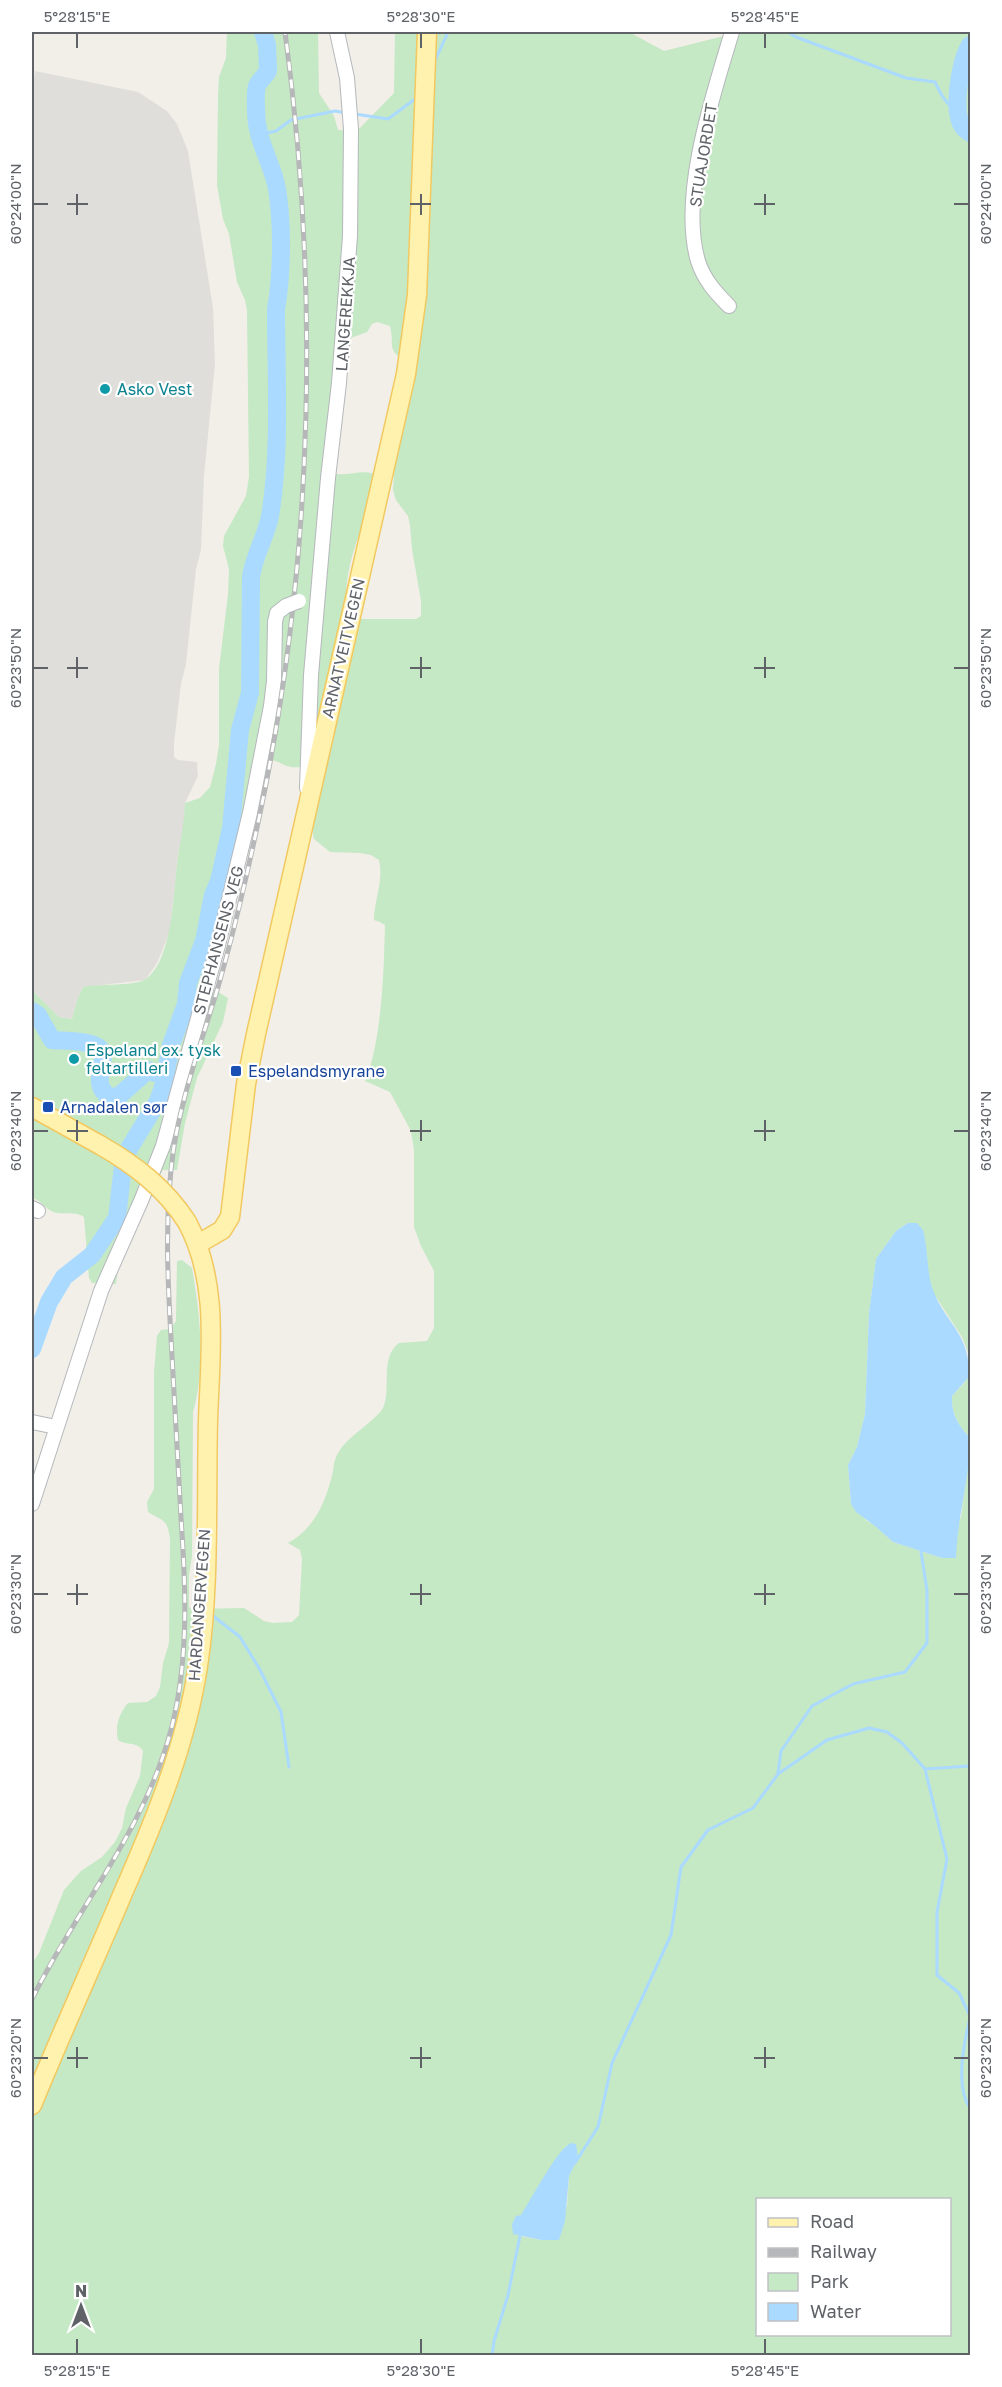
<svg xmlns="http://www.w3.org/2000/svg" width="1002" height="2387" viewBox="0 0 1002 2387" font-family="'Golos Text',sans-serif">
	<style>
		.industrial { fill: #e0deda }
		.green { fill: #c5e8c5; fill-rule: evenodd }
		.water { fill: #aadaff }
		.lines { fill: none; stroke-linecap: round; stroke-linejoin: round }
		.stream { stroke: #aadaff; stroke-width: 3 }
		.river { stroke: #aadaff; stroke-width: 18 }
		.minor-casing { stroke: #b5b8bc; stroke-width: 16 }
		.major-casing { stroke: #f2c960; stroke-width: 21 }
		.minor { stroke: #fff; stroke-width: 14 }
		.major { stroke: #fff2af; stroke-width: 18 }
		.rail-casing { stroke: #b6b7b8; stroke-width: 5 }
		.rail { stroke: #fff; stroke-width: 3; stroke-dasharray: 9; stroke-linecap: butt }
		.minor-bridge-casing { stroke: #b5b8bc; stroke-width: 16; stroke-linecap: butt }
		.major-bridge-casing { stroke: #f2c960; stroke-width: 21; stroke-linecap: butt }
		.minor-bridge { stroke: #fff; stroke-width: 14 }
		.major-bridge { stroke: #fff2af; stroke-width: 18 }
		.ticks { fill: none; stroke: #5f6368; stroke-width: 2 }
		.culture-dot { fill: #0f9aa8; stroke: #fff; stroke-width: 2 }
		.transit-dot { fill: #1a4fb4; stroke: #fff; stroke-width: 2 }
		.labels { text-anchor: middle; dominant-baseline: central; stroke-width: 4.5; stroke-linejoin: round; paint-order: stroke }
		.street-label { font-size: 16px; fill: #5f6368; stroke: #fff }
		.culture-label { font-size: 16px; fill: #0d838f; stroke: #fff; text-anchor: start }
		.transit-label { font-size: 16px; fill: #164399; stroke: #fff; text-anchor: start }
		.neatline { fill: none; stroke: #5f6368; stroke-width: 2 }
		.ticks-label { font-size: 15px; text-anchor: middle; fill: #5f6368 }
	</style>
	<rect width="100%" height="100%" fill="#f1efe8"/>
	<path class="industrial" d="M35,71L138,92L167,111L177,124L188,151L213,308L215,364L204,476L201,550L196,569L186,664L181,684L174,743V757L178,760L197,762L198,776L185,803L184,829L178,855L170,931L157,963L145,980L83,987L77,1000L72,1019L59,1017L32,990V96Z"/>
	<path class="green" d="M227,32H318L319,93L334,116L338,130L357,131L394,93L395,32H629L664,51L724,36L725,32H970V1438C958,1425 951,1414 952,1396L965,1382L969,1373V1355L962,1337L934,1294L908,1223L896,1231L876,1259L869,1313L865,1414L857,1447L848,1465L851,1504L867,1521L875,1525L893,1542L942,1558H955L956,1530L961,1517L967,1470L970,1463V2355H32V1964L39,1953L64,1890L81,1871L102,1857L115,1842L122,1828L126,1808L140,1776L143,1751C138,1741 126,1746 118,1740C115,1726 119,1714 128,1703L147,1702L156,1696L160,1687L163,1663L169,1643L170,1539C167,1518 164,1522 148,1512L147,1502L154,1489V1373L157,1336L161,1330L170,1329L176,1321L177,1261L182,1260L192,1268C200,1314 206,1367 193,1412L192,1556L189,1575V1607L194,1609L244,1608L264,1621L273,1623L292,1622L299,1615L302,1559L300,1550L288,1543C315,1529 327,1499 333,1471C334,1463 335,1457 340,1450C349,1436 377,1419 383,1408C392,1388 379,1358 399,1343L427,1341L434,1328V1271L421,1246L414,1227V1150L411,1131L390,1092L365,1081C382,1041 384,969 385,925L380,922L374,920C374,900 384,881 379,860L371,855L360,853L330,852L314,839L311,824L322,737H302L300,767C284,769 282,761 268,759L264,763L240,864L231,921L227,930L213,989L228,998L223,1022L197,1078L185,1123L177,1170H163L146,1198L140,1221L119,1261L116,1284L92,1283L89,1278L84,1217C74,1210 61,1216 51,1211C43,1206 41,1200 32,1198V990L59,1017L72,1019L77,1000L83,987C100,983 134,987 146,979C174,959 173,888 178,857C181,837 184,824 185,803L200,798L210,787L216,764L219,745V669L228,594L229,569L223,546L224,536L246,496L249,477L247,310L245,300L237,282L229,234L223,219L217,185L218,96L219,77L226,58ZM377,322L390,326C395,346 385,351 408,361L410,390L408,406L396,442L393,490L396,500L408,516L410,525L412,549L421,601V616L416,619H356L346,609C344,583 352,549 363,526C370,511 371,490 375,474C363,469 349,476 336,474L335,415L348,339L367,332L372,324ZM567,2145L575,2163L569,2176L567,2206L541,2240L520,2236L516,2216H521ZM758,2200H950V2334H758Z"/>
	<path class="water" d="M908,1223H917L923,1230C928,1248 927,1276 933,1290C945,1323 973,1336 968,1378L952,1396C951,1414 958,1425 970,1438C970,1479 957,1518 956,1558H942L893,1542L875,1526L856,1512L851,1504L848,1465L857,1447L865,1414L869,1313L876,1259L896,1231Z
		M571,2143L576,2144L578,2158L569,2176L565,2221L559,2240H541L513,2234L512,2224L516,2216L521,2215C531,2200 557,2149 571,2143Z"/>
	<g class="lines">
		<path class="stream" d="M788,32L796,37L906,78L935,82C941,95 946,104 958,112
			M434,63L448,32
			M355,114L388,119L419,96
			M258,135L276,131L291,120L335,111L346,113
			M212,1615L240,1637L259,1668L281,1712L289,1767
			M925,1769L970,1766
			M778,1773L781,1751L812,1706L853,1684L905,1672L927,1643V1590L921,1552
			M970,2018C964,2042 955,2087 970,2108
			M575,2163L598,2127L612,2063L671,1935L681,1867L708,1830L753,1808L778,1774L827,1740L869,1728L887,1732L902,1743L925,1769L947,1859L937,1912V1975L959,1993L970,2016
			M492,2356L494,2341L508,2295L520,2236"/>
		<path class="river" d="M970,45C961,60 951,111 963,127C965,130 968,131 970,133
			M32,1011L38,1015L52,1040C66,1041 82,1040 94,1045C117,1054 85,1082 110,1097L119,1096L148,1070L155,1073L166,1075
			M32,1349L49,1302L64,1277L92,1255L117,1218L124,1157L158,1101L163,1087L171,1045L186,1004L188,983L204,941L213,895L219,881L231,828L240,730L250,693L251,577C254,555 266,537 270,516C281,451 276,376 276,310C282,274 283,226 277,189C272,160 256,143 256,109C256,101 255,93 257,86C259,80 265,77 268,71L267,45L263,32"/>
		<defs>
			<path id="minor" d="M729,306C716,293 704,280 698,261C679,196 713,95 732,32
				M307,788L311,675L328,478L339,383L350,236L351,129L347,78L337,32
				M32,1208L38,1211
				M32,1422L56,1427
				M32,1504L101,1291L141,1201L163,1146L217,949L250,813L271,706L274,681L275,622L277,613L286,606"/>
			<path id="major" d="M32,1107L100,1145
				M198,1244L222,1230L230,1217L246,1084L256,1034L406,374L417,295L427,32
				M32,2105C61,2034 93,1964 123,1893C155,1820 186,1745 198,1666C210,1589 206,1500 208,1421C210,1355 220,1283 187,1222"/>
		</defs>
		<use href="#minor" class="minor-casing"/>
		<use href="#major" class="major-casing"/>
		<use href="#minor" class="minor"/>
		<use href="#major" class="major"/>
		<defs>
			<path id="rail" d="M32,1999C78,1906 143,1834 171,1730C189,1660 186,1590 181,1518C178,1464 175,1410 172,1356C168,1288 164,1221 173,1153C181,1097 202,1041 218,987C236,925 250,862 263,799C314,548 319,285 285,32"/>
		</defs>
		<use href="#rail" class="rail-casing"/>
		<use href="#rail" class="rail"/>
		<defs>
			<path id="minor-bridge" d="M286,606L299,601"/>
			<path id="major-bridge" d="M100,1145C135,1165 165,1188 187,1222"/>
		</defs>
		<use href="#minor-bridge" class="minor-bridge-casing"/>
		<use href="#major-bridge" class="major-bridge-casing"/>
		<use href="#minor-bridge" class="minor-bridge"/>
		<use href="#major-bridge" class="major-bridge"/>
	</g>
	<path class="ticks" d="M77,33V48M421,33V48M765,33V48M77,194V215M421,194V215M765,194V215M33,204H48M67,204H88M410,204H431M754,204H775M954,204H969M77,657V678M421,657V678M765,657V678M33,668H48M67,668H88M410,668H431M754,668H775M954,668H969M77,1120V1141M421,1120V1141M765,1120V1141M33,1131H48M67,1131H88M410,1131H431M754,1131H775M954,1131H969M77,1584V1605M421,1584V1605M765,1584V1605M33,1594H48M67,1594H88M410,1594H431M754,1594H775M954,1594H969M77,2047V2068M421,2047V2068M765,2047V2068M33,2058H48M67,2058H88M410,2058H431M754,2058H775M954,2058H969M77,2339V2354M421,2339V2354M765,2339V2354"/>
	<g class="culture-dot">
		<circle cx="105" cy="389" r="6"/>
		<circle cx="74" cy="1059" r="6"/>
	</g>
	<g class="transit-dot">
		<rect x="230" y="1065" width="12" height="12" rx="3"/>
		<rect x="42" y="1101" width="12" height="12" rx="3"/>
	</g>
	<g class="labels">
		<g class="street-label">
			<text transform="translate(703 155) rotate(-81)">STUAJORDET</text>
			<text transform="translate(345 314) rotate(-86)">LANGEREKKJA</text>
			<text transform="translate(343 648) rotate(-77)">ARNATVEITVEGEN</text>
			<text transform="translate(218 940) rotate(-75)">STEPHANSENS VEG</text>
			<text transform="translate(199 1605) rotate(-86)">HARDANGERVEGEN</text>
		</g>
		<g class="culture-label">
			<text x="117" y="389">Asko Vest</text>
			<text x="86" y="1050">Espeland ex. tysk<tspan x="86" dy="18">feltartilleri</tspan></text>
		</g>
		<g class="transit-label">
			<text x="248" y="1071">Espelandsmyrane</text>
			<text x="60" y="1107">Arnadalen sør</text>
		</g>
	</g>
	<rect width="1002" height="2387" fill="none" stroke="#ffffff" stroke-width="66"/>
	<rect x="756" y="2198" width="195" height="138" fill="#ffffff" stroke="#bfc1c3" stroke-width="1.5"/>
	<rect x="768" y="2218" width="30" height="9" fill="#fff2af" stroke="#bfc1c3" stroke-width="1.5"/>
	<text x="810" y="2228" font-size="18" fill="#5f6368">Road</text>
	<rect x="768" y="2248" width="30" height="9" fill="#b6b7b8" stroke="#bfc1c3" stroke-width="1.5"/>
	<text x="810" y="2258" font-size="18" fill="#5f6368">Railway</text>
	<rect x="768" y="2273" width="30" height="18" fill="#c5e8c5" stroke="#bfc1c3" stroke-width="1.5"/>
	<text x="810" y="2288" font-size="18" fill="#5f6368">Park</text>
	<rect x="768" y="2303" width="30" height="18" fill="#aadaff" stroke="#bfc1c3" stroke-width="1.5"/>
	<text x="810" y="2318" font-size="18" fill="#5f6368">Water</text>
	<g transform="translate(81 2306)" stroke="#ffffff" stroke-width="4.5" paint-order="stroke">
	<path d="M0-4.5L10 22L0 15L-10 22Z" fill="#5f6368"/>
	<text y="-9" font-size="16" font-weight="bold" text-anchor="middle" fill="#5f6368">N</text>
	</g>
	<rect x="33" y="33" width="936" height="2321" class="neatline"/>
	<g class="ticks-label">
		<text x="77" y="22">5°28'15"E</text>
		<text x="421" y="22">5°28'30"E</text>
		<text x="765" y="22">5°28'45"E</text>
		<text transform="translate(16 204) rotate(-90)" y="5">60°24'00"N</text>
		<text transform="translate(986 204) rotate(-90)" y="5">60°24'00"N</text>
		<text transform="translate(16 668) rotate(-90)" y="5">60°23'50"N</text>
		<text transform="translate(986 668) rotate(-90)" y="5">60°23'50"N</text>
		<text transform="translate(16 1131) rotate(-90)" y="5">60°23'40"N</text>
		<text transform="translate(986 1131) rotate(-90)" y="5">60°23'40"N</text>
		<text transform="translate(16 1594) rotate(-90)" y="5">60°23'30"N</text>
		<text transform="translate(986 1594) rotate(-90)" y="5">60°23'30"N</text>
		<text transform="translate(16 2058) rotate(-90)" y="5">60°23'20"N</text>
		<text transform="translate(986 2058) rotate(-90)" y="5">60°23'20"N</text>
		<text x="77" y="2376">5°28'15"E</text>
		<text x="421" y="2376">5°28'30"E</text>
		<text x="765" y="2376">5°28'45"E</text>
	</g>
</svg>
